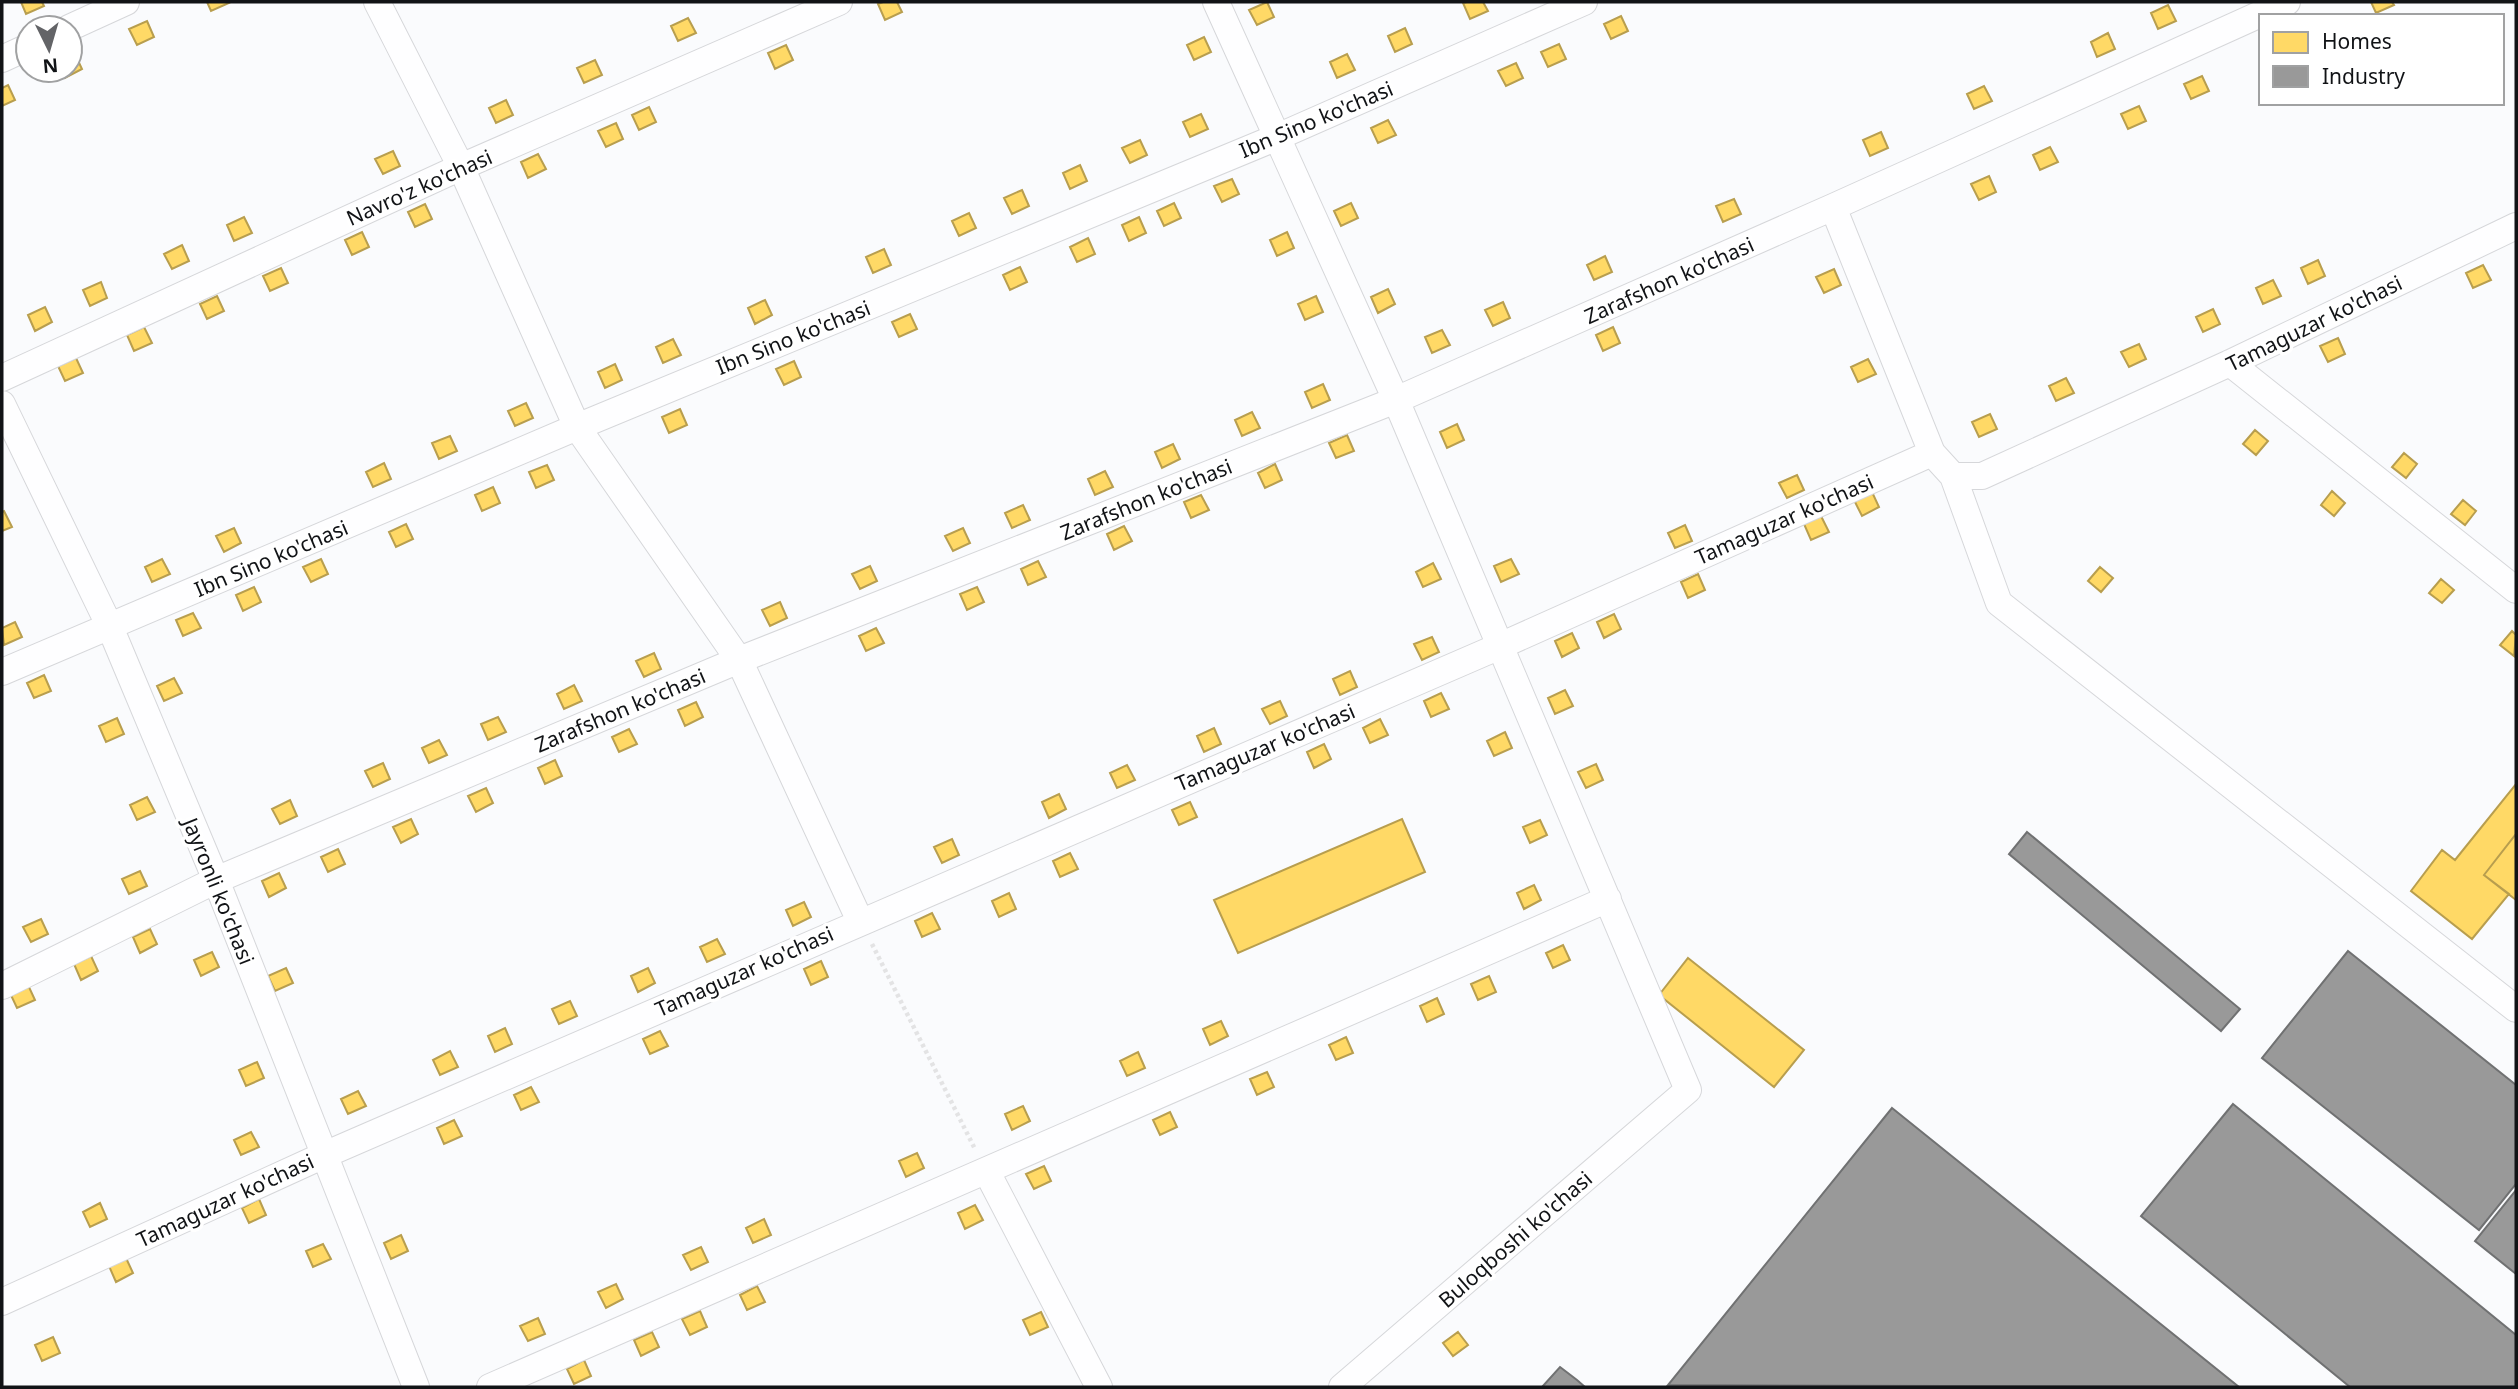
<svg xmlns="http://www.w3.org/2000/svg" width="2518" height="1389" viewBox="0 0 2518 1389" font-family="'Noto Sans',sans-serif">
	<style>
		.homes { fill: #ffd966; stroke: #b89e4e; stroke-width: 2 }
		.industry { fill: #999; stroke: #707172; stroke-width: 2 }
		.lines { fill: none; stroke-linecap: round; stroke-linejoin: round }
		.minor-casing { stroke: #d6d7da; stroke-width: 28 }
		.path { stroke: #e3e3e4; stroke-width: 4.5; stroke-dasharray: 3.5 3.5; stroke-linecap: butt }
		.minor { stroke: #fefeff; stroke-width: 26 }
		.labels { text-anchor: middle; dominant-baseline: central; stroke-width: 7; stroke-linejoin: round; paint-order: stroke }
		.street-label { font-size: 21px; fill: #111316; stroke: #fff }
	</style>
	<rect width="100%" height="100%" fill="#fafbfd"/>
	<path class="homes" d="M21,2H42L44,6L26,14Z
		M207,2H228L229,3L211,11Z
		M883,2H897L902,12L885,20L878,4Z
		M1267,2L1274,17L1257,25L1249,10Z
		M1467,2H1483L1488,11L1470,19L1463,3Z
		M2371,2H2392L2394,5L2376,13Z
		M2168,5L2176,21L2158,29L2151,13Z
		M1621,16L1628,31L1611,39L1604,24Z
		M688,18L696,33L678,41L671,26Z
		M147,21L154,37L137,45L129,29Z
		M1405,28L1412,44L1395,52L1388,36Z
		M2108,33L2115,49L2097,57L2091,42Z
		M1204,37L1211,52L1194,60L1187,45Z
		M1559,44L1566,59L1548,67L1541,52Z
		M786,45L793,60L775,69L768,53Z
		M75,54L82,69L65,78L61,70H70V56Z
		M1347,54L1355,70L1337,78L1330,62Z
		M595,60L602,75L584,83L577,68Z
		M1516,63L1523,78L1506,86L1498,71Z
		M2202,76L2209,91L2191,99L2184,84Z
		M8,85L15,100L2,106V88Z
		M1984,86L1992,101L1974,109L1967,94Z
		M506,100L513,115L496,123L489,108Z
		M2139,106L2146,121L2128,129L2121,114Z
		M649,107L656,122L639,130L632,115Z
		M1201,114L1208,129L1190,137L1183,122Z
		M1388,120L1396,135L1378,143L1371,128Z
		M616,123L623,139L606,147L598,131Z
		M1881,132L1888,148L1870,156L1863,140Z
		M1140,140L1147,155L1130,163L1122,148Z
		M2050,147L2058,162L2040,170L2033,155Z
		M393,151L400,166L383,174L375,159Z
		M538,154L546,169L528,178L521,162Z
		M1080,165L1087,181L1070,189L1063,173Z
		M1989,176L1996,192L1979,200L1971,184Z
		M1232,179L1239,194L1222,202L1214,186Z
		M1022,190L1029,206L1012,214L1004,198Z
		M1734,199L1741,214L1723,222L1716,206Z
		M1174,203L1181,218L1164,226L1157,211Z
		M1351,203L1358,218L1341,226L1334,211Z
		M425,204L432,219L415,227L408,212Z
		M969,213L976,228L959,236L952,221Z
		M244,217L252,233L234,241L227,225Z
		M1139,217L1146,233L1129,241L1122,225Z
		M362,232L369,247L352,255L345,240Z
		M1287,232L1294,248L1277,256L1270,240Z
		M1088,238L1095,254L1077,262L1070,247Z
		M182,245L189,261L172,269L164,254Z
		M884,249L891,265L873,273L866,257Z
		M1605,256L1612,272L1594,280L1587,265Z
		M2318,260L2325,276L2308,284L2301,268Z
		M2483,265L2491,280L2473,288L2466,273Z
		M1020,267L1027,282L1010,290L1003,275Z
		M281,268L288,283L270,291L263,276Z
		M1834,269L1841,285L1824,293L1816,277Z
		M2273,280L2281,296L2263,304L2256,288Z
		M101,282L107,298L90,306L83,290Z
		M1388,289L1395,304L1378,313L1371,297Z
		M217,296L224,311L207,319L200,304Z
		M1316,296L1323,312L1305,320L1298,304Z
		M765,300L772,315L755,324L748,308Z
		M1503,302L1510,318L1493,326L1485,310Z
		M45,307L52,322L35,331L28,315Z
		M2213,309L2220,324L2203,332L2196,317Z
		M910,314L917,329L899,337L892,322Z
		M144,327L152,343L134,351L127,335Z
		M1613,327L1620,343L1603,351L1596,335Z
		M1442,330L1450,345L1432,353L1425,337Z
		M2338,338L2345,354L2328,362L2320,346Z
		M673,339L681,355L663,363L656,347Z
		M2139,344L2146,359L2129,367L2121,352Z
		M76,358L83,373L65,381L58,366Z
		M1868,359L1876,374L1858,382L1851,367Z
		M794,361L801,377L784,385L776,369Z
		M615,364L622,380L605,388L598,372Z
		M2066,378L2074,393L2056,401L2049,386Z
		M1323,384L1330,400L1312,408L1305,392Z
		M526,403L533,418L515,426L508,411Z
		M680,409L687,425L669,433L662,417Z
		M1252,412L1260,428L1242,436L1235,420Z
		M1990,414L1997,429L1979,437L1972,422Z
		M1457,424L1464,440L1447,448L1440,432Z
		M2255,430L2268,441L2256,455L2243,444Z
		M1347,435L1354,451L1336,458L1329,443Z
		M450,436L457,451L439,459L432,443Z
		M1173,444L1180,459L1162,468L1155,452Z
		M2404,453L2417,464L2406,478L2392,467Z
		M384,463L391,479L373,487L366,472Z
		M1275,464L1282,480L1265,488L1258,473Z
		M547,465L554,480L536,488L529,472Z
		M1105,471L1113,487L1095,495L1088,479Z
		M1797,475L1804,490L1787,498L1779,483Z
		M493,487L500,503L482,511L475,495Z
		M2332,491L2345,503L2334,516L2321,505Z
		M1872,492L1879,507L1862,516L1854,500Z
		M1201,495L1209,510L1191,518L1184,502Z
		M2463,500L2476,511L2465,525L2451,514Z
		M1023,505L1030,520L1012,528L1005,513Z
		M4,511L12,527L2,531V512Z
		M1821,516L1829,532L1811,540L1804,524Z
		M406,524L413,539L396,547L389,532Z
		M1685,525L1692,541L1675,548L1668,533Z
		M1124,526L1132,541L1114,550L1107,534Z
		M234,528L241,543L224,552L216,536Z
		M963,528L970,543L953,551L945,536Z
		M162,559L170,574L152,582L145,567Z
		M321,559L328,574L311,582L303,567Z
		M1511,559L1519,574L1501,582L1494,566Z
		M1038,561L1046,577L1028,585L1021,569Z
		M1433,563L1441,579L1423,587L1416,572Z
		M870,566L877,581L860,589L852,574Z
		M2100,567L2113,578L2101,592L2088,581Z
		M1698,574L1705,590L1688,598L1681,582Z
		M2441,579L2454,590L2442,603L2429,593Z
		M254,587L261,602L243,611L236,595Z
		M977,587L984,602L967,610L960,594Z
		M780,602L787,618L770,626L762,610Z
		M193,613L201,628L183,636L176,620Z
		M1614,614L1621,629L1604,638L1597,622Z
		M15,622L22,637L4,645L2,628Z
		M876,628L884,643L866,651L859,636Z
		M2512,631L2516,635L2514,656L2500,645Z
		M1572,633L1579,648L1562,657L1555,641Z
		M1432,637L1439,652L1422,660L1414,644Z
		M654,653L661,669L644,677L636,661Z
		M1350,671L1357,687L1340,695L1333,679Z
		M44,675L51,691L34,698L27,683Z
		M174,678L182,693L164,701L157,686Z
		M574,685L582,701L564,709L557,694Z
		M1565,690L1573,706L1555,714L1548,698Z
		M1441,693L1449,709L1431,717L1424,701Z
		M1280,701L1287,716L1270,724L1262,709Z
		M696,702L703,717L685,726L678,710Z
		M498,717L506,732L488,740L481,724Z
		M117,718L124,734L106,742L99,726Z
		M1380,719L1388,735L1370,743L1363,728Z
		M1214,728L1221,744L1204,752L1197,736Z
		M629,729L637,744L619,752L612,737Z
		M1505,732L1512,748L1494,756L1487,741Z
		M439,740L447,755L429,763L422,748Z
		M1324,744L1331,759L1314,768L1307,752Z
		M555,760L562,776L545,784L538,768Z
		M383,763L390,779L373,787L365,771Z
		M1596,764L1603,780L1586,788L1578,772Z
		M1127,765L1135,780L1117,788L1110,773Z
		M2516,784V834L2484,875L2509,894L2472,939L2411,891L2442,850L2455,860Z
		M486,788L493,803L476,812L468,796Z
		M1059,794L1066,809L1049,818L1042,802Z
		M147,797L155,812L137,820L130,805Z
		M290,800L297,816L280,824L272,809Z
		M1190,802L1197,817L1179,825L1172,810Z
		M411,819L418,834L401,843L393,827Z
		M1402,819L1425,872L1238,953L1214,900Z
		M1540,820L1547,835L1530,843L1523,827Z
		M2516,834V900L2484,875Z
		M952,839L959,855L942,863L934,847Z
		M338,849L345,864L328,872L321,857Z
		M1070,853L1078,869L1060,877L1053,861Z
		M140,871L147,886L129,894L122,879Z
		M279,873L286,888L269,897L262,881Z
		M1534,885L1541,900L1524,909L1517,893Z
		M1009,893L1016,909L999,917L992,901Z
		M804,902L811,917L793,926L786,910Z
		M932,913L940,929L922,937L915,921Z
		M41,919L48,934L31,942L23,927Z
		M150,929L157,944L140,953L133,937Z
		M717,939L725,954L707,962L700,947Z
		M1563,945L1570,960L1553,968L1546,953Z
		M212,952L219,967L201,976L194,960Z
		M91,956L98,971L81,980L74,964Z
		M1688,958L1804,1050L1774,1087L1659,995Z
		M821,961L828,977L811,985L804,969Z
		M286,968L293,983L275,991L268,976Z
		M648,968L655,983L638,992L631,976Z
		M1489,976L1496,992L1478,1000L1471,984Z
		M28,985L35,1000L17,1008L10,993Z
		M1437,998L1444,1014L1427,1022L1420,1006Z
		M570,1001L577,1016L559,1024L552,1009Z
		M1221,1021L1228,1036L1210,1045L1203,1029Z
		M505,1028L512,1044L495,1052L488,1036Z
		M660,1031L668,1046L650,1054L643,1039Z
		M1346,1037L1353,1053L1336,1060L1329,1045Z
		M450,1051L458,1067L440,1075L433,1060Z
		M1138,1052L1145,1068L1127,1076L1120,1061Z
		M257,1062L264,1078L246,1086L239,1070Z
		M1267,1072L1274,1087L1257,1095L1250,1079Z
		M531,1087L539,1102L521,1110L514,1095Z
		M358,1091L366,1106L348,1114L341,1099Z
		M1023,1106L1030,1121L1012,1130L1005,1114Z
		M1170,1112L1177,1127L1160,1135L1153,1120Z
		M454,1120L462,1136L444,1144L437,1128Z
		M251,1132L259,1147L241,1155L234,1140Z
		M917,1153L924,1168L906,1177L899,1161Z
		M1044,1166L1051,1181L1034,1189L1026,1174Z
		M259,1199L266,1215L249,1223L242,1208Z
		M100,1203L107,1219L90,1227L83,1212Z
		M975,1205L983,1220L965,1229L958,1213Z
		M764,1219L771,1235L753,1243L746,1228Z
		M401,1235L408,1251L391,1259L384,1243Z
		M323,1244L331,1259L313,1267L306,1251Z
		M701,1247L708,1262L691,1270L683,1255Z
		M126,1258L133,1273L116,1282L109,1266Z
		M616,1284L623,1299L606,1308L598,1292Z
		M757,1286L765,1302L747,1310L740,1295Z
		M700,1311L707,1327L690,1335L682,1319Z
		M1041,1312L1048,1327L1030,1335L1023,1320Z
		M538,1318L545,1334L528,1341L520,1326Z
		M652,1332L659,1347L641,1356L634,1340Z
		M1458,1332L1468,1345L1453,1356L1443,1343Z
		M53,1337L60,1353L42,1361L35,1345Z
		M584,1360L591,1376L574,1384L567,1369Z"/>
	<path class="industry" d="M2027,832L2240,1009L2221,1031L2009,854Z
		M2348,951L2516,1085V1184L2479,1230L2262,1058Z
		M2233,1104L2516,1335V1387H2350L2141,1216Z
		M1892,1108L2239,1387L1668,1385Z
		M2516,1190V1274L2475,1241Z
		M1560,1367L1577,1380L1585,1387H1542Z"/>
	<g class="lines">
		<defs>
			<path id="minor" d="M377,2L461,167L577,427L739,660L860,921
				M1216,2L1396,400L1688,1090L1342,1387
				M69,28L126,2
				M2,59L28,47
				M1833,207L1932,453
				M2230,363L2516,590
				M2,378L461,167L839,2
				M2,404L110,627L216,880L416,1387
				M1953,476L1999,603L2516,1009
				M2,672L577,427L1275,138L1584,2
				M2,986L216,880L739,660L1396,400L1833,207L2287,2
				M987,1172L1099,1387
				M2,1302L322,1156L1500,646L1932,453L1953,476H1982L2230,363L2516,226
				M490,1387L1608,899"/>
		</defs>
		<use href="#minor" class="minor-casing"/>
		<path class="path" d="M872,944L975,1149"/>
		<use href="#minor" class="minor"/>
	</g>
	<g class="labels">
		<g class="street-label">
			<text transform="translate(1316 119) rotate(-23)">Ibn Sino ko'chasi</text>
			<text transform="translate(419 187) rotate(-24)">Navro'z ko'chasi</text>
			<text transform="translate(1669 280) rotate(-24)">Zarafshon ko'chasi</text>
			<text transform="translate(2314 323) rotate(-26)">Tamaguzar ko'chasi</text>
			<text transform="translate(793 337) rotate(-22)">Ibn Sino ko'chasi</text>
			<text transform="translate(1146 499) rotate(-22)">Zarafshon ko'chasi</text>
			<text transform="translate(1784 519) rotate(-24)">Tamaguzar ko'chasi</text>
			<text transform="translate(271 558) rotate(-23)">Ibn Sino ko'chasi</text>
			<text transform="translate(620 710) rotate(-23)">Zarafshon ko'chasi</text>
			<text transform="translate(1265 747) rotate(-23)">Tamaguzar ko'chasi</text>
			<text transform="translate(219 891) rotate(68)">Jayronli ko'chasi</text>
			<text transform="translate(744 971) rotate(-24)">Tamaguzar ko'chasi</text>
			<text transform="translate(225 1200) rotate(-25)">Tamaguzar ko'chasi</text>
			<text transform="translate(1515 1239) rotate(-41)">Buloqboshi ko'chasi</text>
		</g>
	</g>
	<rect width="2518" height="1389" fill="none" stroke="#111316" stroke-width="7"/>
	<rect x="2259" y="14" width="245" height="91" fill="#ffffff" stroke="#a0a1a2" stroke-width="2"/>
	<rect x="2273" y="32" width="35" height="21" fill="#ffd966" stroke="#a0a1a2" stroke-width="2"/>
	<text x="2322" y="49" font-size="21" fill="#111316">Homes</text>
	<rect x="2273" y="66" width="35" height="21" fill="#999999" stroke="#a0a1a2" stroke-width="2"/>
	<text x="2322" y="84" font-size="21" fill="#111316">Industry</text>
	<g transform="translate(49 49) rotate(175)"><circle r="33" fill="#ffffff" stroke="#a0a1a2" stroke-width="2"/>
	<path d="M0-5L12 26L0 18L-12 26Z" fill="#636467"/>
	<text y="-10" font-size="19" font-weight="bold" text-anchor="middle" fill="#111316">N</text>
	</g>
</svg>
